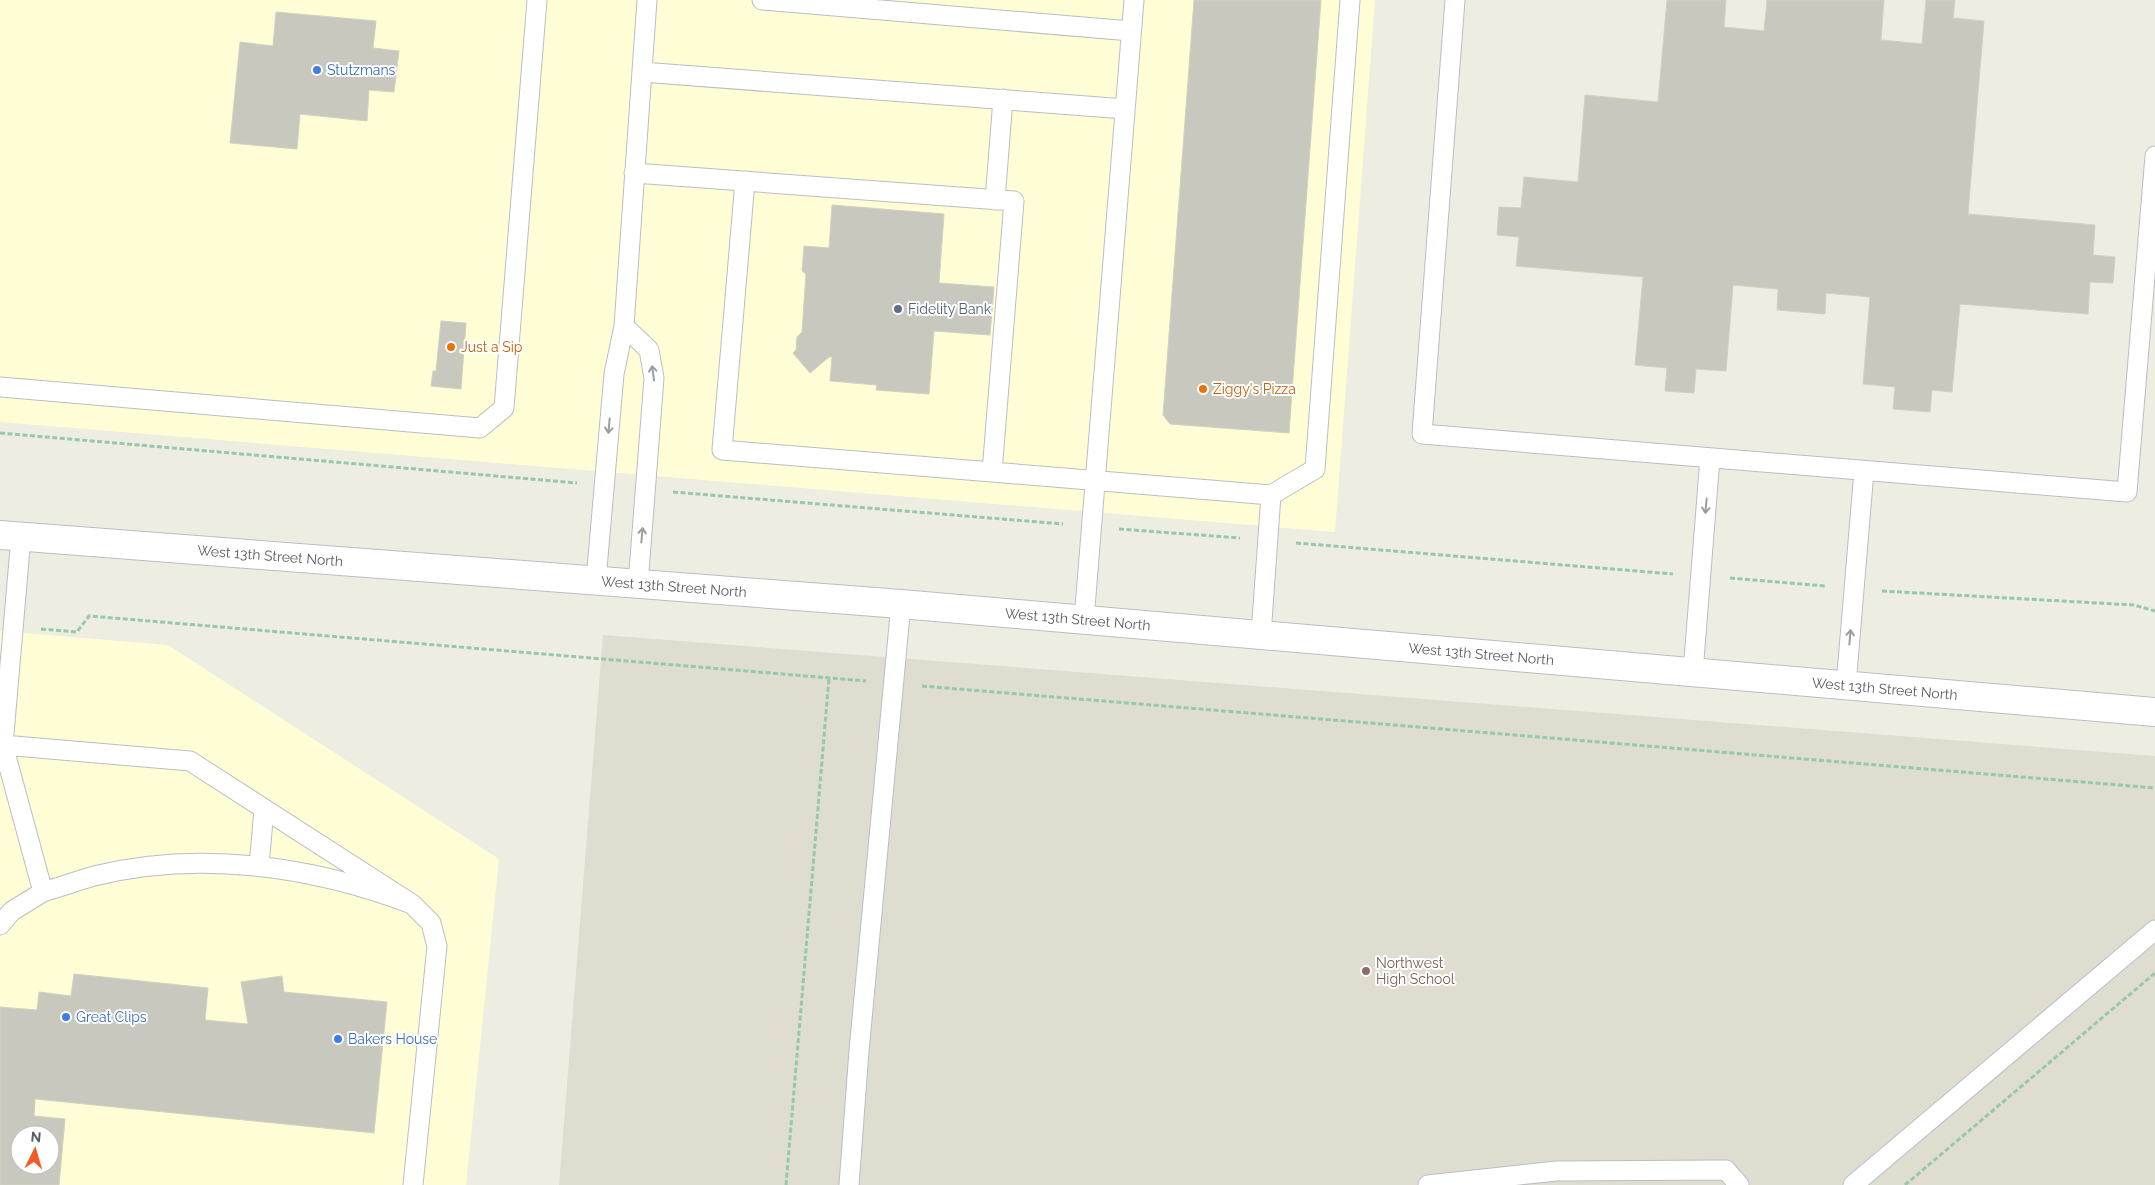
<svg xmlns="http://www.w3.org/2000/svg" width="2155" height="1185" viewBox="0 0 2155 1185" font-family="Raleway,sans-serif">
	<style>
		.commercial { fill: #fffdd5; fill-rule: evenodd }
		.education { fill: #deddd0 }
		.building { fill: #c9c8be; stroke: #d3d0c0; fill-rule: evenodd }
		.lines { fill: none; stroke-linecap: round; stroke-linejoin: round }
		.service-casing { stroke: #bcbdc4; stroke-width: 21 }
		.tertiary-casing { stroke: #bcbdc4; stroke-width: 30 }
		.path { stroke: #95c8ad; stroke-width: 3; stroke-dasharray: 5 2.5; stroke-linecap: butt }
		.service { stroke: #fff; stroke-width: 19 }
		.tertiary { stroke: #fff; stroke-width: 28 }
		.oneway { stroke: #9c9da1 }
		.shop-dot { fill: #3f7fe0; stroke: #fff; stroke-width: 2 }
		.service-dot { fill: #5c6f8a; stroke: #fff; stroke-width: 2 }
		.food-dot { fill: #e8710a; stroke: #fff; stroke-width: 2 }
		.education-dot { fill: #8d6e63; stroke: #fff; stroke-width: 2 }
		.labels { text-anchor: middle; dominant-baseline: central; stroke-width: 4; stroke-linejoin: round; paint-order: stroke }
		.shop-label { font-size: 14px; fill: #366cbe; stroke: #fff; text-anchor: start }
		.service-label { font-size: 14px; fill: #4e5e75; stroke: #fff; text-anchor: start }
		.food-label { font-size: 14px; fill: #c56008; stroke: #fff; text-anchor: start }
		.street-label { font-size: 14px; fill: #5a5c63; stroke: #fff }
		.education-label { font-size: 14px; fill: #785e54; stroke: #fff; text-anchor: start }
	</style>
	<rect width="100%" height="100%" fill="#eeede1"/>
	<path class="commercial" d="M0,0H1375L1335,532L0,422Z
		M0,631L168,645L499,859L466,1185H0ZM20,1135H50V1165H20Z"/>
	<path class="education" d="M603,635L2155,756V1185H559Z"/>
	<path class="building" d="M1194,0H1321L1289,433L1170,424L1163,415Z
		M1667,0H1726L1724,27L1764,31L1767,0H1884L1881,40L1922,44L1926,0H1955L1953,18L1984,21L1968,214L2095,225L2093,255L2115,257L2113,283L2090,282L2088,314L1960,304L1952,392L1932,390L1930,412L1893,409L1895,387L1863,384L1870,297L1826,293L1825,314L1777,310L1778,289L1733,285L1726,371L1696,369L1694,393L1665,391L1667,368L1635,365L1643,277L1516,266L1519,237L1497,235L1499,207L1521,208L1524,177L1578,182L1585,95L1658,102Z
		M276,12L376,21L373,48L399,51L394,92L369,90L367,121L300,114L297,149L230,143L240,42L273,46Z
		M832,205L944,214L939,283L994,287L990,335L934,331L929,394L876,390L877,385L830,381L832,357H829L810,373L793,353L796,350L797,337L802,332L806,274L802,271L804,246L829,248Z
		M441,321L466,323L461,389L431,386L433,371H436Z
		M74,974L208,988L205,1020L248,1024L241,982L282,976L284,992L387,1002L374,1133L35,1099L34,1116L65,1119L59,1185H0V1007L37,1010L39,992L71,996ZM20,1135H50V1165H20Z"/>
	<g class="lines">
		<defs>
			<path id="service" d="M762,0L1131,31
				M1455,0L1422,434L2127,492L2155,156
				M642,72L1125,109
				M634,173L1014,201L992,472L1271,495
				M745,181L722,450L992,472
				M995,200L1003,99
				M624,326L649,350L654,378L638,584
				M0,387L480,428L504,408L537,0
				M596,580L614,374L624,326L647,0
				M1084,620L1134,0
				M1261,635L1271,495L1315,469L1350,0
				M1693,672L1710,458
				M1846,685L1864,471
				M0,748L3,745L21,537
				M259,866L264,809
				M412,904C312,866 199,850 94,876C77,881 60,887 43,892L3,745L190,761L412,904L431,923L437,946L413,1185
				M0,925L12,911L43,892
				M849,1185L859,1051L901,604
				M1428,1185L1556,1171L1726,1170L1739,1185
				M1853,1185L2155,930"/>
			<g id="tertiary">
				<path id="s1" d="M0,535L901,604L2155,712"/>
			</g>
		</defs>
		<use href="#service" class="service-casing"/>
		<use href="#tertiary" class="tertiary-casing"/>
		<path class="path" d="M0,433L577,483
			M673,492L1063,524
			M1119,529L1240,538
			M1296,543L1673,574
			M1730,578L1825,586
			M1882,591L2134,605L2155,611
			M41,629L77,632L89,616L866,681
			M922,686L2155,788
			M786,1185L829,678
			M1905,1185L2155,973"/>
		<use href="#service" class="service"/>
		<use href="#tertiary" class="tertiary"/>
	</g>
	<defs><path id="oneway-shaft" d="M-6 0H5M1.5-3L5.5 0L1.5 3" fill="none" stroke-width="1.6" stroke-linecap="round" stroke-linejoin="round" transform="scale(1.25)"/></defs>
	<g class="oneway">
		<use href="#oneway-shaft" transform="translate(653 373) rotate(-98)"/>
		<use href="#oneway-shaft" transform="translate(609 426) rotate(95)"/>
		<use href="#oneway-shaft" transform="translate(1706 506) rotate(95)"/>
		<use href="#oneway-shaft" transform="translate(642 535) rotate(-85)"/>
		<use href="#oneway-shaft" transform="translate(1850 637) rotate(-85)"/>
	</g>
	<g class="shop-dot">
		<circle cx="317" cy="70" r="5"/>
		<circle cx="66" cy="1017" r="5"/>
		<circle cx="338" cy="1039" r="5"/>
	</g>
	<circle class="service-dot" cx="898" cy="309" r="5"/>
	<g class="food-dot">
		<circle cx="451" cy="347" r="5"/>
		<circle cx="1203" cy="389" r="5"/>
	</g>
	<circle class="education-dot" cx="1366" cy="971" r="5"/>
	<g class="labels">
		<g class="shop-label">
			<text x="327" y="70">Stutzmans</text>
			<text x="76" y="1017">Great Clips</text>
			<text x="348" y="1039">Bakers House</text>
		</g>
		<g class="service-label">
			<text x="908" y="309">Fidelity Bank</text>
		</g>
		<g class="food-label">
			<text x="461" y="347">Just a Sip</text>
			<text x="1213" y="389">Ziggy's Pizza</text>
		</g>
		<g class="street-label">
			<text stroke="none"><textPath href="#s1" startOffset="271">West 13th Street North</textPath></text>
			<text stroke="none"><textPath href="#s1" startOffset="676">West 13th Street North</textPath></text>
			<text stroke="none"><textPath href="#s1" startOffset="1081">West 13th Street North</textPath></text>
			<text stroke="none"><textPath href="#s1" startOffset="1486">West 13th Street North</textPath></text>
			<text stroke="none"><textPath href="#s1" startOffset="1891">West 13th Street North</textPath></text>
		</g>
		<g class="education-label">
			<text x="1376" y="963">Northwest<tspan x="1376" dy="16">High School</tspan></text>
		</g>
	</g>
	<g transform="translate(35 1150) rotate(5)"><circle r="24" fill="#ffffff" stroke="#bdbec1"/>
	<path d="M0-4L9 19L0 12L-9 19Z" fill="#f15c24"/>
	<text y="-8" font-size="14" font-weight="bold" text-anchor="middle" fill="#5a5c63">N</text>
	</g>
</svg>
